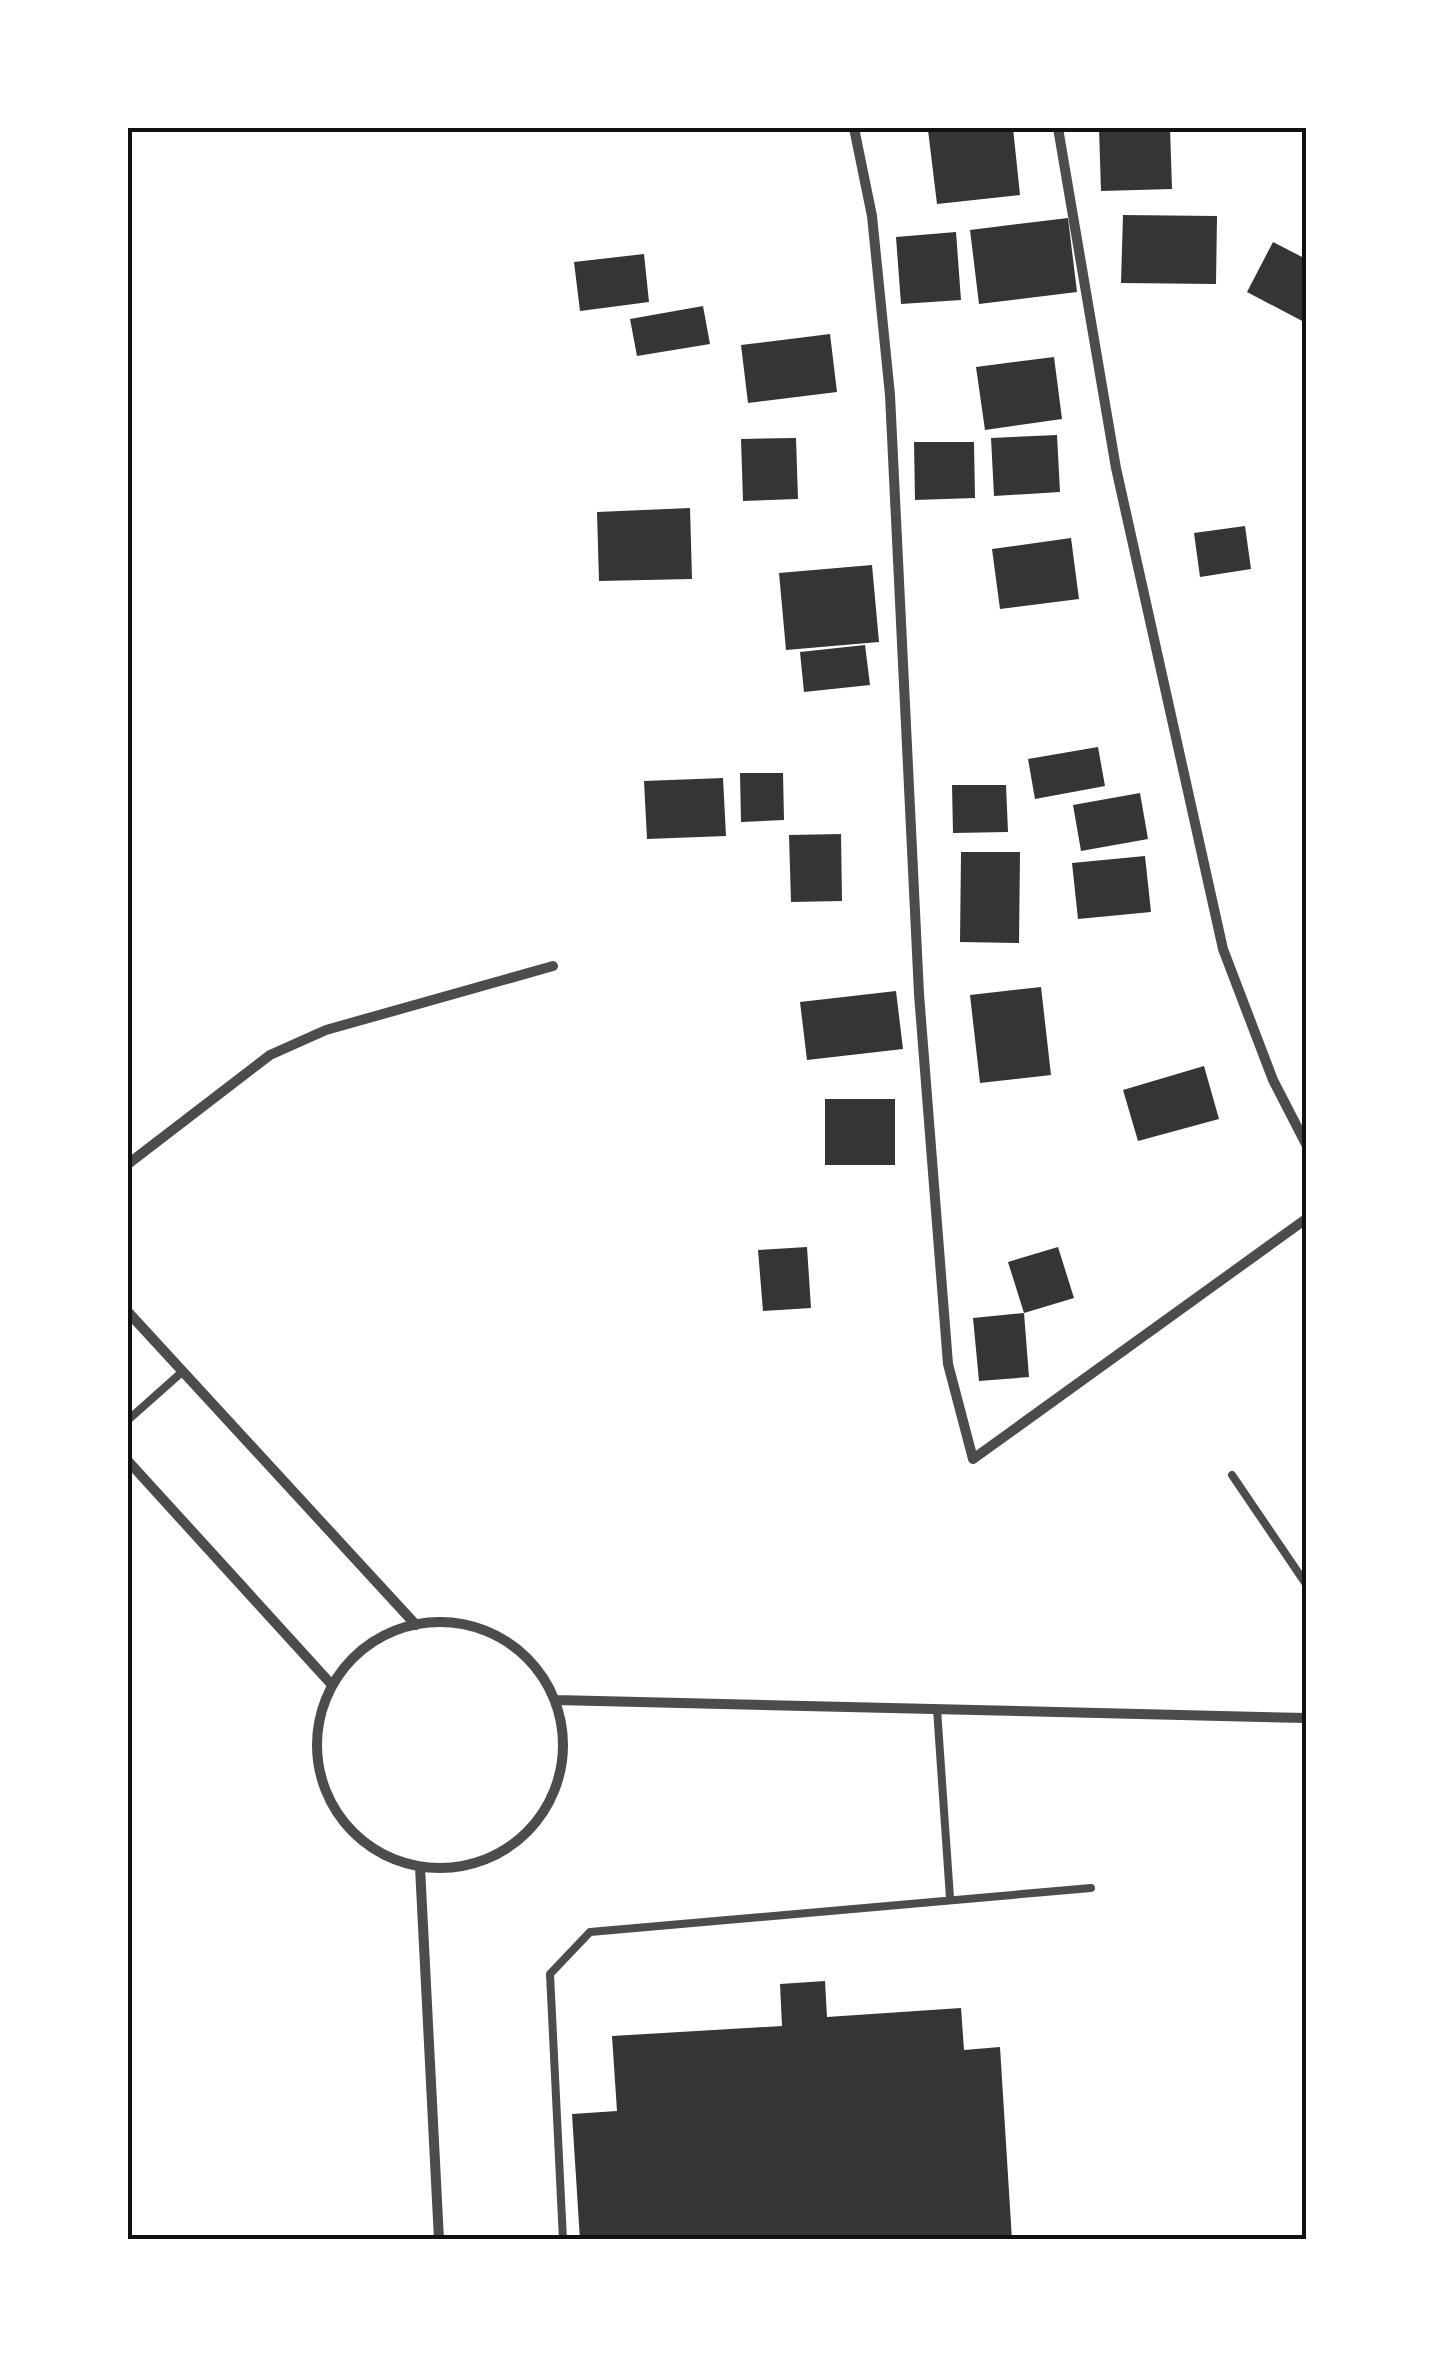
<svg xmlns="http://www.w3.org/2000/svg" width="1434" height="2367" viewBox="0 0 1434 2367" font-family="'Roboto Serif',serif">
	<style>
		.building { fill: #353535 }
		.lines { fill: none; stroke-linecap: round; stroke-linejoin: round }
		.service { stroke: #4c4c4c; stroke-width: 8 }
		.minor { stroke: #4c4c4c; stroke-width: 10 }
		.neatline { fill: none; stroke: #111; stroke-width: 4 }
	</style>
	<rect width="100%" height="100%" fill="#fff"/>
	<path class="building" d="M953,128H1013L1020,195L937,204L928,130Z
		M1099,128H1170L1172,189L1101,191Z
		M1123,215L1217,216L1216,284L1121,283Z
		M1068,218L1077,292L979,304L970,230Z
		M956,232L961,300L901,304L896,237Z
		M1273,242L1306,259V323L1247,292Z
		M644,254L649,302L580,311L574,262Z
		M703,306L710,344L637,356L630,319Z
		M830,334L837,392L748,403L741,345Z
		M1054,357L1062,419L985,430L976,367Z
		M1057,435L1060,492L994,496L991,438Z
		M796,438L798,499L743,501L741,439Z
		M914,442H974L975,498L915,500Z
		M690,508L692,579L599,581L597,512Z
		M1245,526L1251,569L1200,577L1194,533Z
		M1071,538L1079,599L1000,609L992,549Z
		M872,565L879,642L786,650L779,573Z
		M865,645L870,685L804,692L800,652Z
		M1098,747L1105,786L1035,799L1028,759Z
		M740,773H783L784,820L741,822Z
		M723,778L726,836L647,839L644,781Z
		M952,785H1006L1008,832L953,833Z
		M1140,793L1148,839L1081,851L1073,805Z
		M841,834L842,901L791,902L789,835Z
		M961,852H1020L1019,943L960,942Z
		M1145,856L1151,912L1078,919L1072,863Z
		M1041,987L1051,1075L980,1083L970,995Z
		M896,991L903,1049L807,1060L800,1002Z
		M1204,1066L1219,1119L1138,1141L1123,1090Z
		M825,1099H895V1165H825Z
		M807,1247L811,1308L763,1311L758,1250Z
		M1058,1247L1074,1298L1024,1313L1008,1262Z
		M1024,1313L1029,1377L979,1381L973,1318Z
		M825,1981L827,2017L961,2008L964,2050L1000,2047L1012,2240H580L572,2114L617,2111L612,2036L782,2026L780,1984Z"/>
	<g class="lines">
		<path class="service" d="M128,1420L182,1372
			M1232,1475L1306,1584
			M937,1709L950,1898
			M563,2240L550,1974L590,1932L1091,1888"/>
		<path class="minor" d="M854,128L872,216L890,395L919,994L948,1364L973,1459L1306,1219
			M1058,128L1116,468L1223,949L1273,1080L1306,1144
			M128,1164L270,1055L326,1030L553,966
			M128,1312L416,1625
			M128,1461L332,1685
			M317 1745a123 123 0 1 1 246 0a123 123 0 1 1-246 0Z
			M556,1700L1306,1718
			M420,1867L439,2240"/>
	</g>
	<rect width="1434" height="2367" fill="none" stroke="#ffffff" stroke-width="260"/>
	<rect x="130" y="130" width="1174" height="2107" class="neatline"/>
</svg>
